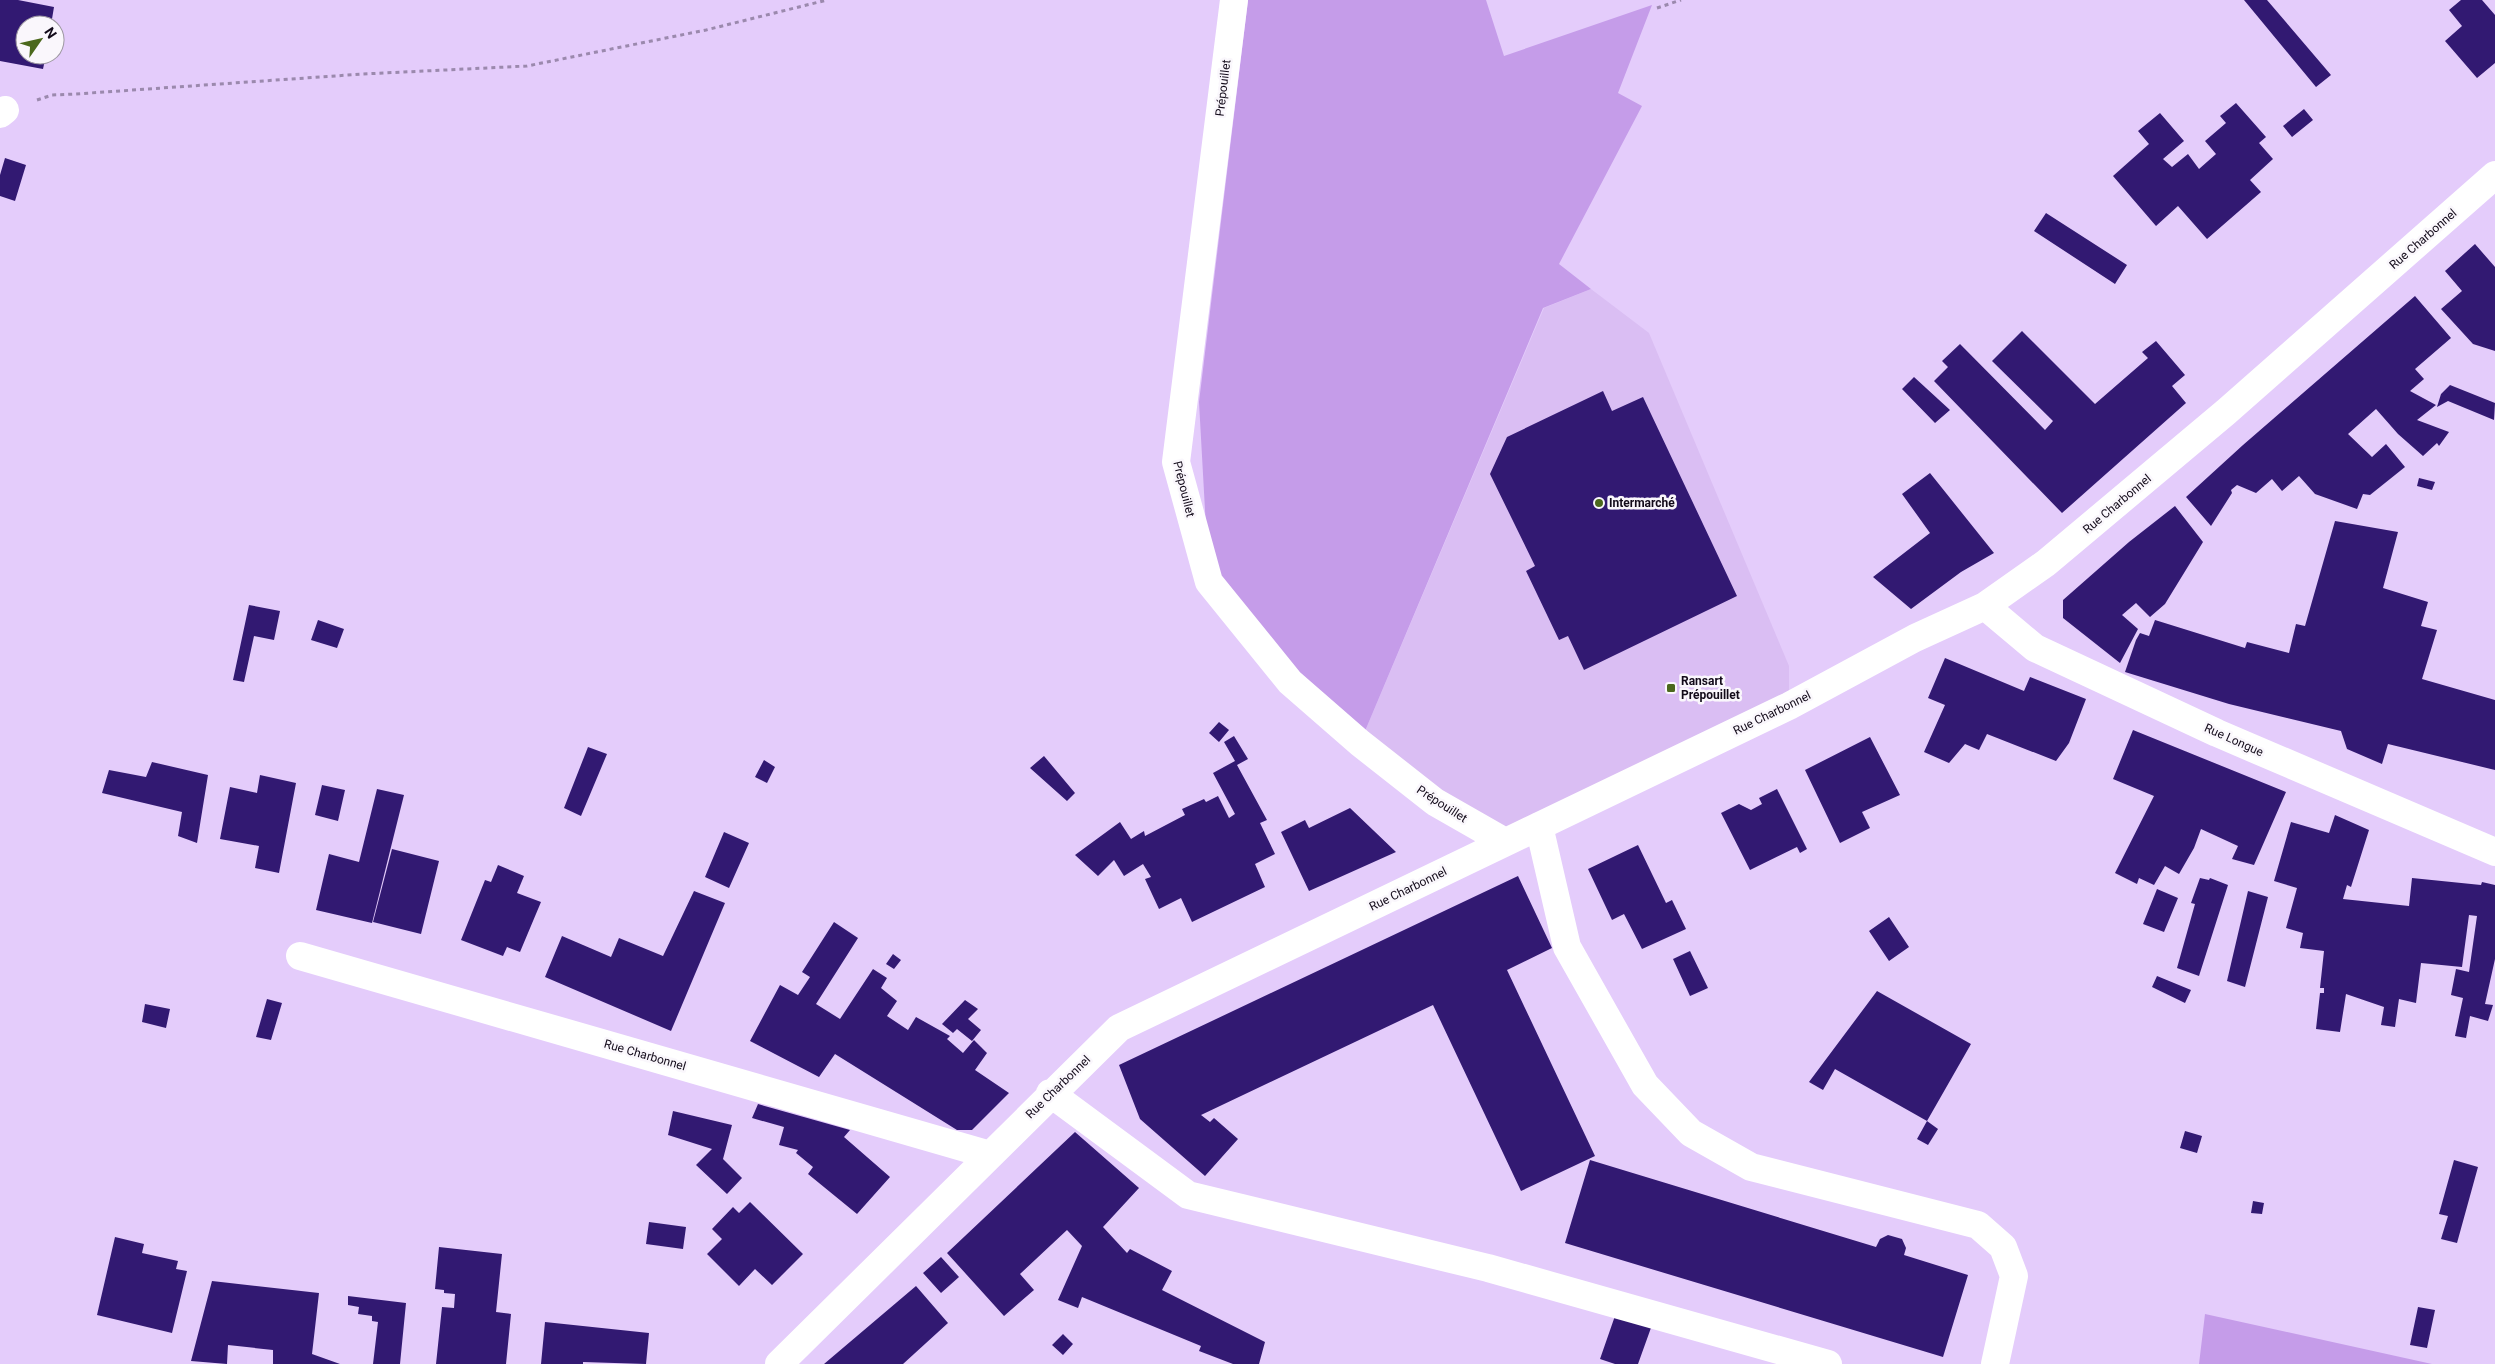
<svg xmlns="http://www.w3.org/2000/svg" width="2495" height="1364" viewBox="0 0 2495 1364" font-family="Roboto,sans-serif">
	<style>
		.built { fill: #dabef3 }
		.green { fill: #c59ce9 }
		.building { fill: #321972 }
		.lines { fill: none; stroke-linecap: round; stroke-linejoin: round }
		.path { stroke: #9b89ad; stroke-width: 3; stroke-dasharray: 4 4; stroke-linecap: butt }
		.minor { stroke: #fff; stroke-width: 28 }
		.poi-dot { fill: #4b681c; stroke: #faf7fc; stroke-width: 2 }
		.labels { text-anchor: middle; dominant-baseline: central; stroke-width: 5; stroke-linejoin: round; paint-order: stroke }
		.street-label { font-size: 12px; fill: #120a19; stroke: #faf7fc }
		.poi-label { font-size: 12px; font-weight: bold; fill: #120a19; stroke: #faf7fc; text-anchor: start }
	</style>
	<rect width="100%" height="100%" fill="#e4ccfb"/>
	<path class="built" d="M1591,289L1649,333L1789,666V706L1505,842L1360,743L1544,308Z"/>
	<path class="green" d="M1248,0H1486L1504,56L1652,5L1618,93L1642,106L1559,264L1591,289L1543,308L1360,743L1209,582L1199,402Z
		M2205,1314L2432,1364H2199Z"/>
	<path class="building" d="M0,0H18L54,7L51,25H25V55H46L43,69L0,61Z
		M2244,0H2267L2331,75L2316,87Z
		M2461,0H2482L2495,15V63L2477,78L2445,41L2462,26L2449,10Z
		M2236,103L2266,137L2259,143L2273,159L2250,180L2261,192L2207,239L2178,206L2156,226L2113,176L2149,144L2138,131L2160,113L2184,141L2163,159L2172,167L2188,154L2199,169L2216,154L2205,141L2226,123L2220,116Z
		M2304,109L2313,120L2292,137L2283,126Z
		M5,158L26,165L15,201L0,196V175Z
		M2046,213L2127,265L2115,284L2034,231Z
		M2475,244L2495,267V351L2473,344L2441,309L2462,291L2445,271Z
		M2415,296L2451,338L2415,369L2424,379L2410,391L2436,405L2417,420L2449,432L2439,446L2437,443L2423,456L2398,434L2376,409L2348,434L2372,457L2386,444L2405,467L2370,495L2363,494L2357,509L2315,494L2299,476L2282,491L2272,479L2256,493L2237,485L2231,490L2232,493L2211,526L2186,497L2243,445Z
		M2022,331L2095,404L2148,358L2142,352L2156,341L2185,375L2172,386L2186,403L2062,513L1934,381L1948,367L1942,361L1960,344L2045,430L2053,421L1992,361Z
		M1914,377L1950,410L1935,423L1902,389Z
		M2450,385L2495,403L2494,420L2448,401L2437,407L2441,394Z
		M1603,391L1612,411L1643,397L1737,596L1584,670L1568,636L1559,640L1526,571L1535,566L1490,474L1507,437Z
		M1930,473L1994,553L1961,572L1911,609L1873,577L1930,533L1902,494Z
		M2419,478L2435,482L2432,490L2417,486Z
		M2175,506L2203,542L2165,604L2150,617L2136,603L2122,615L2138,629L2120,663L2063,618V600L2129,542Z
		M2335,521L2398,532L2383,588L2428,602L2421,626L2437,630L2422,679L2495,700V770L2388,744L2382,764L2347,749L2341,731L2229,704L2125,672L2136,640L2140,633L2149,636L2155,620L2245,648L2247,642L2289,653L2296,624L2305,626Z
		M249,605L280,611L274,640L254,636L244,682L233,680Z
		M318,620L344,629L337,648L311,640Z
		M1945,658L2024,691L2030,677L2086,699L2069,743L2056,761L1987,734L1979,750L1965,744L1949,763L1924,752L1945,705L1928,698Z
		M1219,722L1229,730L1219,742L1209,733Z
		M2133,730L2286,792L2254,865L2232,859L2238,846L2201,829L2194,848L2179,874L2165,866L2154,885L2139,878L2137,884L2115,873L2154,796L2113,779Z
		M1234,736L1248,759L1237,765L1267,820L1260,823L1275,854L1255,864L1265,887L1192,922L1181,898L1159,909L1145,879L1151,877L1143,864L1124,876L1114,860L1098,876L1075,855L1120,822L1131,839L1144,831L1145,836L1185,815L1182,809L1204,799L1206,802L1218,796L1229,818L1235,814L1213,773L1235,761L1224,742Z
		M1870,737L1900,795L1862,812L1870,828L1840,843L1805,770Z
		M588,747L607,754L581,816L564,808Z
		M1044,756L1075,793L1067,801L1030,768Z
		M764,760L775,767L767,783L755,777Z
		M152,762L208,775L197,843L178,836L182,812L102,793L109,770L146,777Z
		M260,775L296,783L279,873L255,868L259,846L220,839L230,787L257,793Z
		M322,785L345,790L338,821L315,815Z
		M377,789L404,795L372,923L316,910L329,854L359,862Z
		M1777,789L1807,849L1800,853L1797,847L1750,870L1721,813L1739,804L1751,810L1762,804L1759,798Z
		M1350,808L1396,852L1309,891L1281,832L1305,820L1309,828Z
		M2335,815L2369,830L2351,887L2347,885L2343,899L2409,906L2412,878L2481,885L2482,882L2495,885V959L2485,1004L2493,1005L2488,1021L2470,1016L2466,1038L2455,1036L2463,998L2451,995L2456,969L2469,972L2477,916L2469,915L2462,967L2421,963L2416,1003L2399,999L2395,1027L2381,1025L2384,1007L2346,994L2340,1032L2316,1029L2320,993H2324V988H2320L2324,951L2300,948L2303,933L2286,928L2297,888L2274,881L2291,822L2329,833Z
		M724,832L749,843L729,888L705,877Z
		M1638,845L1666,903L1672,900L1686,929L1642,949L1624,914L1612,920L1588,869Z
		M392,849L439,861L421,934L373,922Z
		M498,865L524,876L517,893L541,902L520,952L507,947L503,956L461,940L485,880L491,882Z
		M1518,876L1552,948L1507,970L1595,1156L1521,1191L1433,1005L1201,1115L1210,1122L1214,1118L1238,1139L1205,1176L1140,1119L1119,1065Z
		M2200,878L2209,880L2210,878L2228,885L2199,976L2177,968L2195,904L2191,903Z
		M2157,889L2178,898L2164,932L2143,924Z
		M694,891L725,903L671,1031L545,977L562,936L611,957L619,938L663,956Z
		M2248,891L2268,897L2245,987L2227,981Z
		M1889,917L1909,947L1889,961L1869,931Z
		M834,922L858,938L816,1004L840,1019L873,969L887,978L881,988L897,1001L887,1016L908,1030L916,1017L950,1036L947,1039L963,1053L974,1040L987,1053L975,1070L1009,1093L972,1130H957L835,1054L819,1077L750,1041L780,985L798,995L810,977L802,972Z
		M1690,951L1708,988L1690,996L1673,959Z
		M893,954L901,960L894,969L886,964Z
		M2157,976L2191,990L2185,1003L2152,987Z
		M1877,991L1971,1044L1927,1121L1835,1069L1823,1090L1809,1082Z
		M267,999L282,1003L271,1040L256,1037Z
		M965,1000L978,1009L968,1019L981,1030L972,1041L957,1029L953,1033L942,1024Z
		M145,1004L170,1009L166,1028L142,1022Z
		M758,1104L850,1130L844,1137L890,1177L857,1214L808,1174L813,1167L796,1153L798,1150L779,1145L784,1127L752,1118Z
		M673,1111L732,1125L723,1159L742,1178L727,1194L696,1165L712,1149L668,1135Z
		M1927,1121L1938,1129L1928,1145L1917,1139Z
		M2185,1131L2202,1136L2197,1153L2180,1148Z
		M1075,1132L1139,1188L1103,1227L1127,1253L1130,1249L1172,1271L1162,1290L1265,1342L1259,1364H1233L1199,1351L1201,1346L1082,1297L1078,1308L1058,1300L1082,1246L1067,1230L1020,1274L1034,1290L1004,1316L947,1253Z
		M1590,1160L1876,1247L1880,1239L1888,1235L1902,1239L1906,1248L1904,1255L1968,1275L1943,1357L1565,1243Z
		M2454,1160L2478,1167L2457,1243L2441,1239L2448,1216L2439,1214Z
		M2253,1201L2264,1203L2262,1214L2251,1213Z
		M750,1202L803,1254L772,1285L755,1269L739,1286L707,1254L722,1239L712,1229L733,1207L739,1213Z
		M649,1222L686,1227L683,1249L646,1244Z
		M115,1237L144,1244L142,1253L178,1261L176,1269L187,1271L172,1333L97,1315Z
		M439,1247L502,1254L496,1312L511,1314L506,1364H436L442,1307L454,1308L455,1294L444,1293V1290L435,1289Z
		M941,1257L959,1277L941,1293L923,1273Z
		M212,1281L319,1293L312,1354L340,1364H273V1350L228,1345L227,1364L191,1361Z
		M916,1286L948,1323L903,1364H824Z
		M348,1296L406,1303L400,1364H373L378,1322L372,1321V1316L358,1314L359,1307L348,1305Z
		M2418,1307L2435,1310L2427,1348L2410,1345Z
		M1616,1313L1652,1325L1638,1364H1615L1600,1359Z
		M545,1322L649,1333L646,1364L583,1362V1364H541Z
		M1063,1334L1073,1344L1063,1355L1052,1345Z"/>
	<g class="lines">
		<path class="path" d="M1657,8L1681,0
			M37,100L52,95L76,94L363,74L527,66L706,30L827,0"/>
		<path class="minor" d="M1234,0L1176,462L1209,582L1290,682L1360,743L1435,802L1505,842
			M0,114L5,110
			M1985,606L2035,648L2217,733L2495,852
			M1539,826L1567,947L1645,1085L1691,1133L1751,1167L1978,1225L2003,1247L2014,1276L1995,1364
			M300,956L990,1155
			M1050,1093L1188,1195L1488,1268L1828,1364
			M779,1364L1119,1028L1789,706L1915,638L1985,606L2046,563L2226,412L2495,175"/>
	</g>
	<g class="poi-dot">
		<circle cx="1599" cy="503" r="5"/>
		<rect x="1666" y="683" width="10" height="10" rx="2.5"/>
	</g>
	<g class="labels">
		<g class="street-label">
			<text transform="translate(1223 88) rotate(-83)">Prépouillet</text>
			<text transform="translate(2423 239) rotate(-41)">Rue Charbonnel</text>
			<text transform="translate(1184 489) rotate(76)">Prépouillet</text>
			<text transform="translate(2117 504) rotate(-40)">Rue Charbonnel</text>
			<text transform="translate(1772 713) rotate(-26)">Rue Charbonnel</text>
			<text transform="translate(2234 740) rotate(24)">Rue Longue</text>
			<text transform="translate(1442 804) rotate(33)">Prépouillet</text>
			<text transform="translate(1408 889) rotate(-26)">Rue Charbonnel</text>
			<text transform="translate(645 1055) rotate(16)">Rue Charbonnel</text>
			<text transform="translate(1058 1087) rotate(-44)">Rue Charbonnel</text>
		</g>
		<g class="poi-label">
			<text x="1609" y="503">Intermarché</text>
			<text x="1681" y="681">Ransart<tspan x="1681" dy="14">Prépouillet</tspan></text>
		</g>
	</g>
	<g transform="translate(40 40) rotate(56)"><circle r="24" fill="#faf7fc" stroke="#9d98a1"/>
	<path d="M0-4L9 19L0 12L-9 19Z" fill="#4b681c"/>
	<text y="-8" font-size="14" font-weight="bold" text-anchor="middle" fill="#120a19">N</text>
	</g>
</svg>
